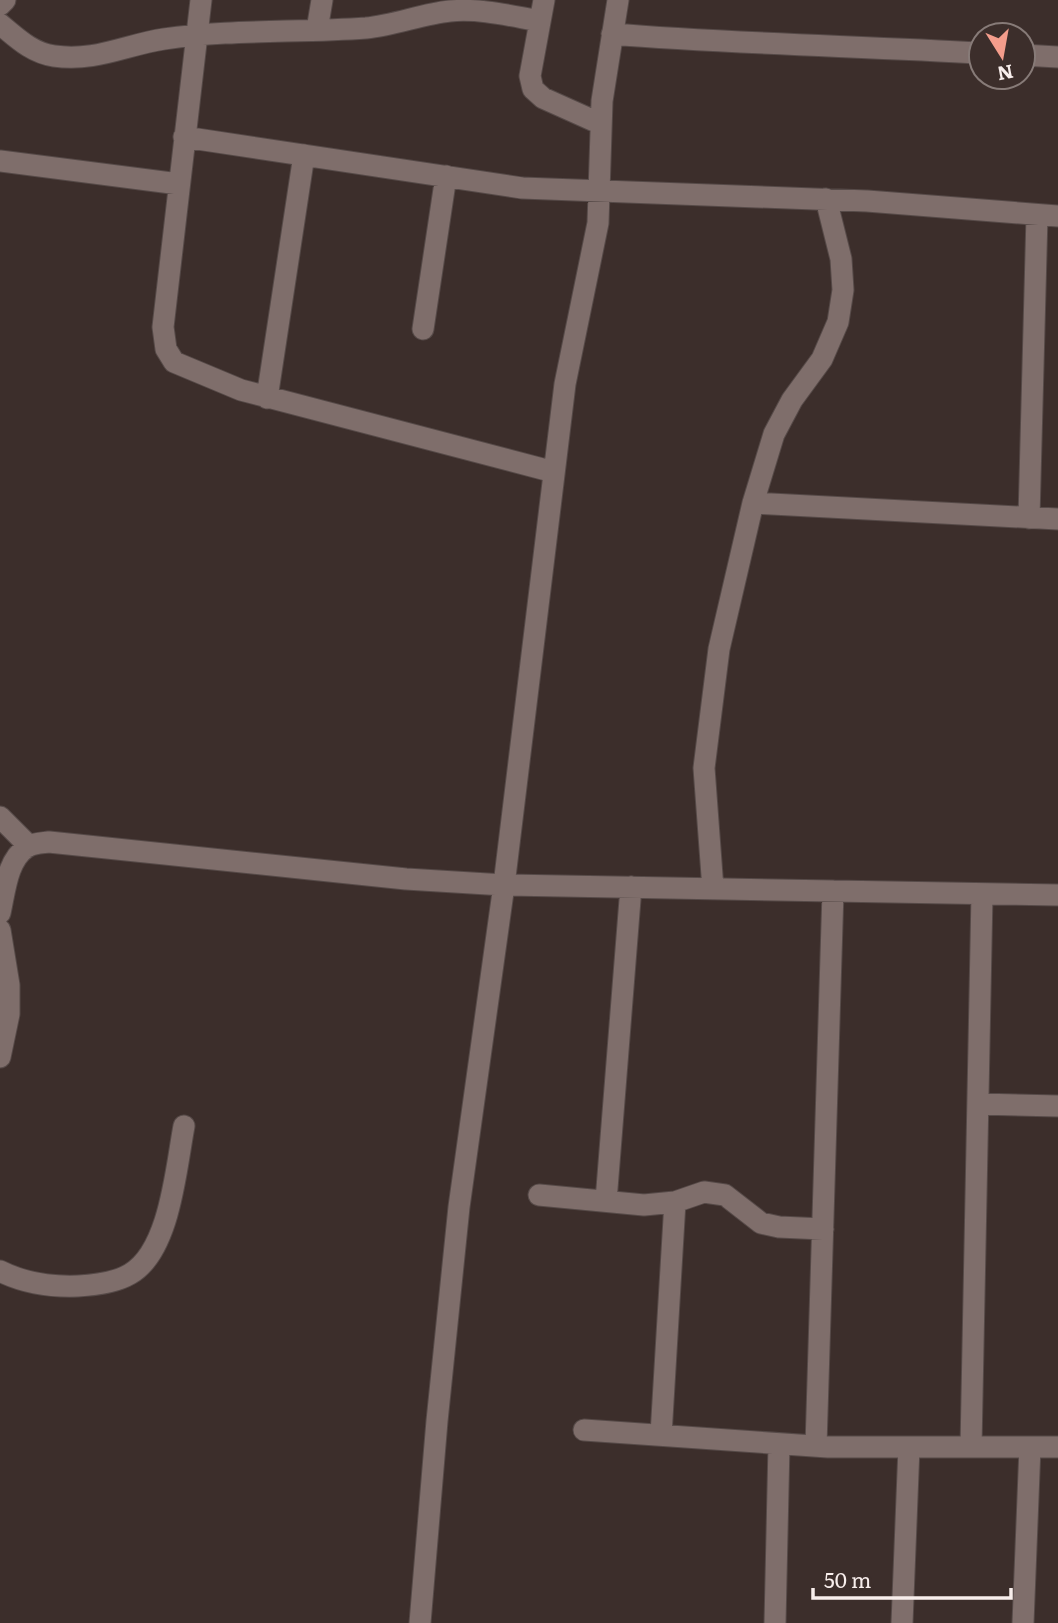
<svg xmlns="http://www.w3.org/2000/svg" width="1058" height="1623" viewBox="0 0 1058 1623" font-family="Literata,serif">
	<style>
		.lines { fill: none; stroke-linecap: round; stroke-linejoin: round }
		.street-casing { stroke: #564a48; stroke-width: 23 }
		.street { stroke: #7f6e6b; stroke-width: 21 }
	</style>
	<rect width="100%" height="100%" fill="#3c2e2b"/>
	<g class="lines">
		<defs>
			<path id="street" d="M201,0L163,327L166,349L174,362L241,390L554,472
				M544,0L530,76L533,89L543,98L601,124
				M0,5L5,0
				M0,24C17,38 32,53 54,56C95,62 125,45 164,39C230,29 299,33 366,28C395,25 422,14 450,11C480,8 511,16 540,21
				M317,30L322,0
				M612,34C735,44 858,46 981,53
				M1023,55L1058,57
				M184,137L522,188L867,201L1058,216
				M0,161L179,184
				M423,329L446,176
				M267,398L304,155
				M753,503L1058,519
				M1029,518L1037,215
				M0,817L29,846
				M713,889L704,768L719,649L753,503L774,434L792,400L822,359L838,322L843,290L841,259L826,199
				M0,913C5,891 7,860 27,847C33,843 42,843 49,842L406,879L504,885L1058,895
				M0,930L9,985V1014L0,1057
				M978,1104L1058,1106
				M539,1195L644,1205L675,1202L704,1192L725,1195L761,1223L779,1227L823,1229
				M606,1201L631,887
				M0,1271C24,1283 52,1287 78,1286C95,1285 115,1283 130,1274C170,1251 176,1168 184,1126
				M584,1430L828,1447H1058
				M661,1435L675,1202
				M816,1446L833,891
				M971,1447L982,894
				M420,1623L437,1421L459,1207L504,885L565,384L598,223L602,101L618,0
				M775,1623L779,1444
				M902,1623L909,1447
				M1023,1623L1030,1447"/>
		</defs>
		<use href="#street" class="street-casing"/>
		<use href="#street" class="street"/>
	</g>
	<g transform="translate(1002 56) rotate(169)"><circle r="33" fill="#3c2e2b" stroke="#877b78" stroke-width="2"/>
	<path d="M0-5L12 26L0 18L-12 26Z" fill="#f49d8c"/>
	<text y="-10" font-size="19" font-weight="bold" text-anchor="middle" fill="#f8eeec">N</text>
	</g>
	<path d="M813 1588v10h198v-10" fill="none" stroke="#f8eeec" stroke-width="3.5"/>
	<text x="824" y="1588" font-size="21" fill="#f8eeec" stroke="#3c2e2b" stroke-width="5" paint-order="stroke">50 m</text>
</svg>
